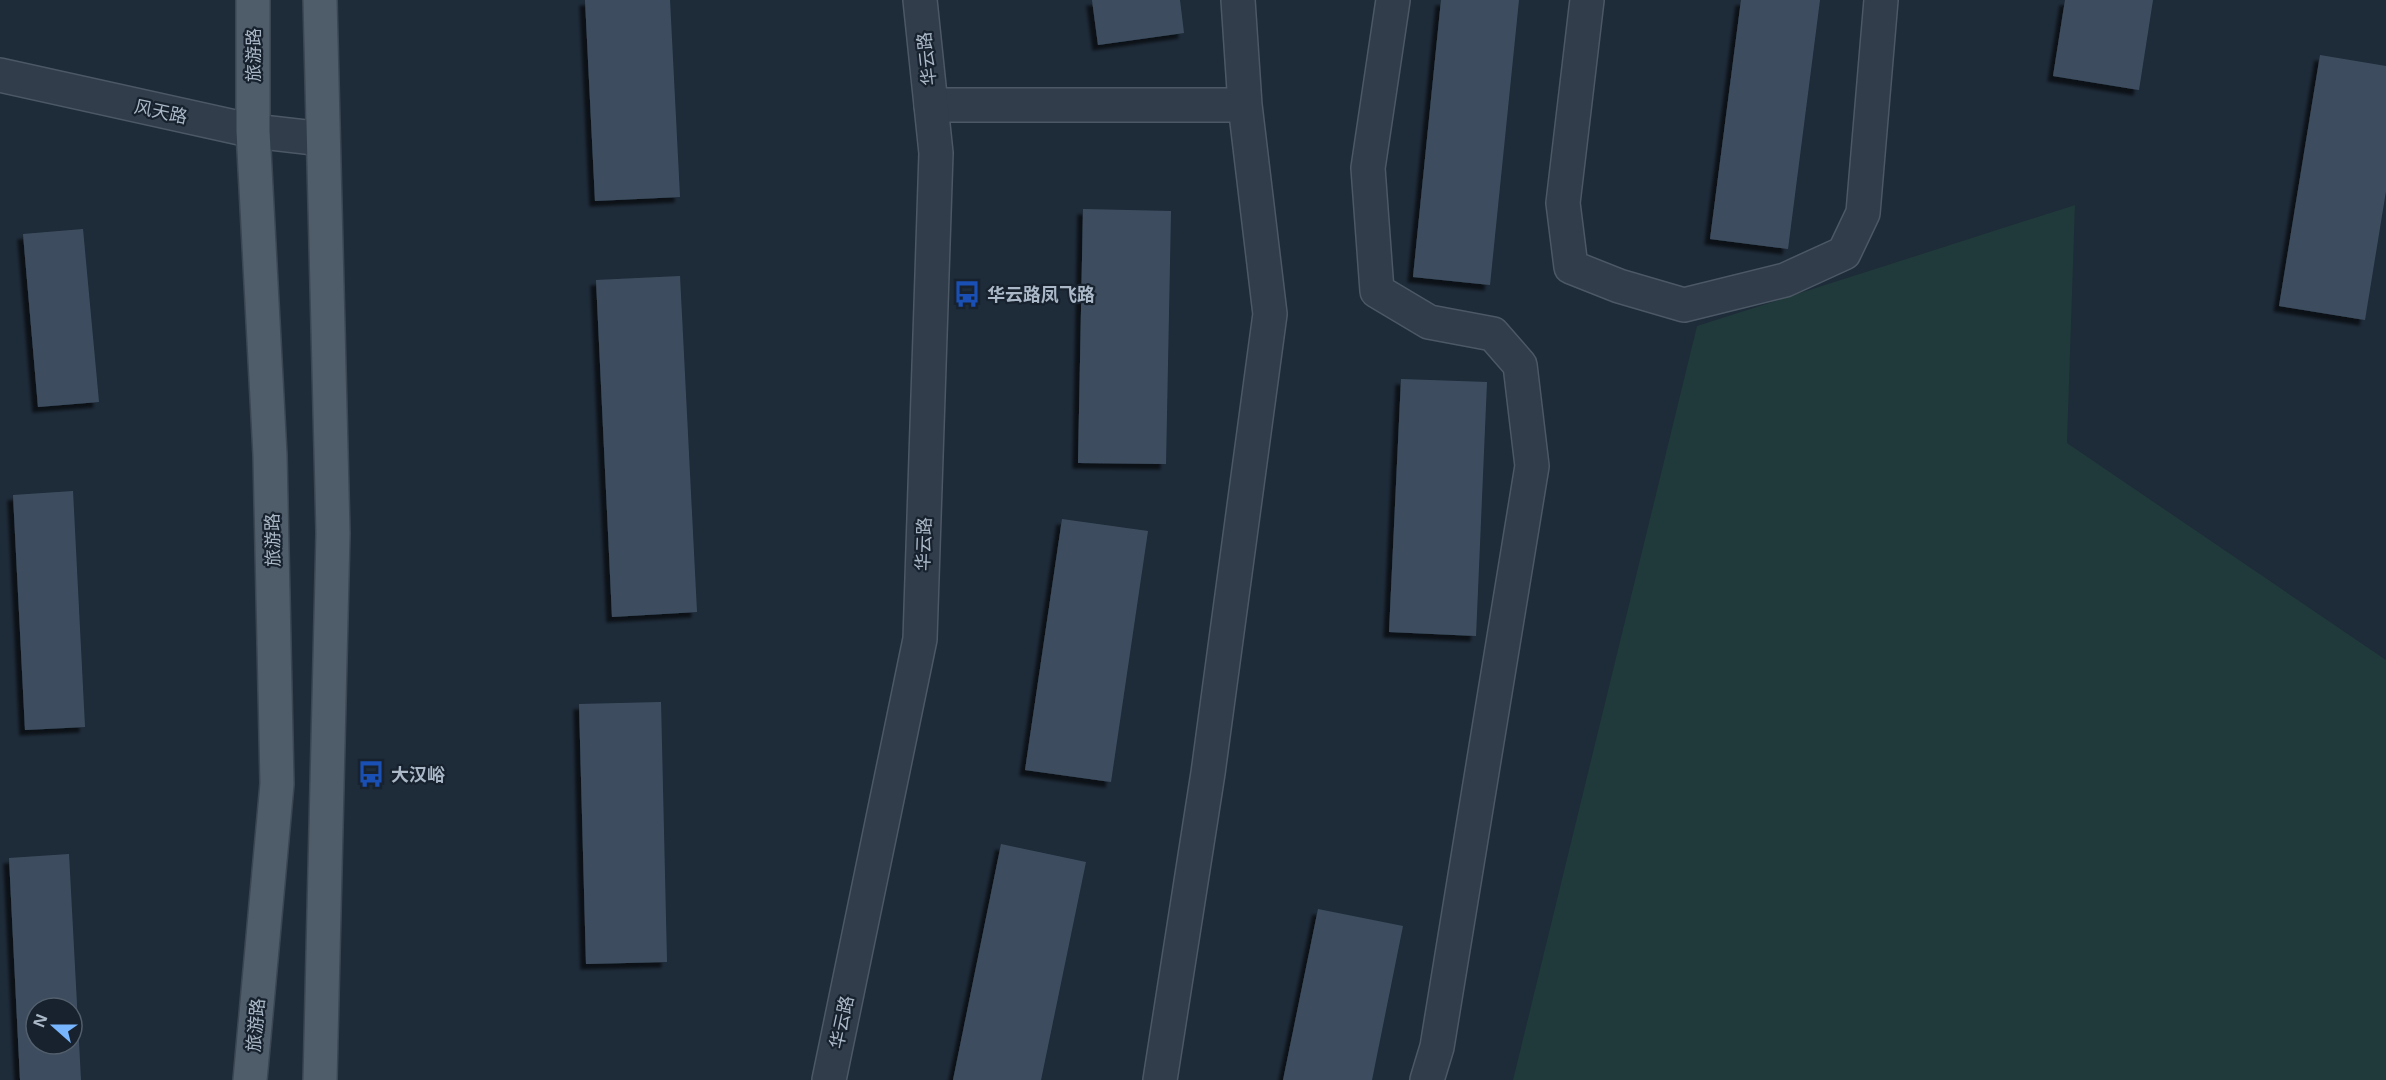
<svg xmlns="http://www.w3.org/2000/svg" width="2386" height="1080" viewBox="0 0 2386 1080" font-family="'Open Sans','Noto Sans SC',sans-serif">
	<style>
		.green { fill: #20393a }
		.building { fill: #3e4e5f; fill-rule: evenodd; filter: url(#shadow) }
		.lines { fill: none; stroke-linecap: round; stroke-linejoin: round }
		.minor-casing { stroke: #4c5865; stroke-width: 36 }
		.tertiary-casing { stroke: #4c5865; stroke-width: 36 }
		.primary-casing { stroke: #3b4653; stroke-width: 36 }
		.minor { stroke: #313d4a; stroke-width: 33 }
		.tertiary { stroke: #313d4a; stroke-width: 33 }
		.primary { stroke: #4f5c6a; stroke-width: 33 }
		.labels { text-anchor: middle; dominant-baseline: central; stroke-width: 4.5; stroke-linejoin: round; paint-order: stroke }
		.street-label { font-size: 18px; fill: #abb8c7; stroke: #17222e }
		.poi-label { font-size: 18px; font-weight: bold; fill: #abb8c7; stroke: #17222e; text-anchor: start }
	</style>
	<defs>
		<filter id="shadow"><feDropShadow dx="-5.5" dy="5.5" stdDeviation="1.5" flood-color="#0009"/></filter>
	</defs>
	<rect width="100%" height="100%" fill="#1e2b39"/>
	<path class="green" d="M2075,205L2067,443L2386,660V1080H1513L1697,326Z"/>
	<path class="building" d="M585,0H670L680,197L595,201Z
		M1092,0H1180L1184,33L1098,45Z
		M1441,0H1519L1490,285L1413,277Z
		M1741,0H1820L1788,249L1710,239Z
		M2065,0H2153L2139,90L2053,76Z
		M2320,55L2386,66V191L2365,320L2279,306Z
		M1083,209L1171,211L1166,464L1078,463Z
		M83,229L99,402L38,407L23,234Z
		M680,276L697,612L612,617L596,280Z
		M1401,379L1487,382L1476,636L1389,632Z
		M73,491L85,727L25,730L13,495Z
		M1062,519L1148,531L1111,782L1025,770Z
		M661,702L667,962L586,964L579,704Z
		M1001,844L1086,862L1041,1080H953Z
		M69,854L81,1080H20L9,858ZM36,1008H72V1044H36Z
		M1318,909L1403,926L1372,1080H1283Z"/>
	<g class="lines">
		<defs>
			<path id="minor" d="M1238,0L1245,105
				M1393,0L1368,168L1377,291L1429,322L1493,334L1520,365L1532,466L1437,1047L1427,1080
				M1587,0L1563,203L1571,267L1619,286L1684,305L1785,280L1844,253L1863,213L1881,0
				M931,105H1245L1270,314L1208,773L1160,1080"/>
			<path id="tertiary" d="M0,75L253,131L323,139
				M829,1080L920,639L936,153L920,0"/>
			<path id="primary" d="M250,1080L277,784L270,455L253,131V0
				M320,1080L333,533L320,0"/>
		</defs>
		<use href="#minor" class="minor-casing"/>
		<use href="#tertiary" class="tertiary-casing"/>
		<use href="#primary" class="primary-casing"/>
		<use href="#minor" class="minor"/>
		<use href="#tertiary" class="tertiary"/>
		<use href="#primary" class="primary"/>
	</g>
	<defs>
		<symbol id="bus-bare" viewBox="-9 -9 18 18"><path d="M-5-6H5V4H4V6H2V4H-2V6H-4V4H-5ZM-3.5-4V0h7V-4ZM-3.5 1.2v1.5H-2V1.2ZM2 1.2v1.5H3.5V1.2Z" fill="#1a4fb4" stroke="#17222e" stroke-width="2.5" paint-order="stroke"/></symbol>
	</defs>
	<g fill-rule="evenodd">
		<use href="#bus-bare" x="948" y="275" width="38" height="38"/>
		<use href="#bus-bare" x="352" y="755" width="38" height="38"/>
	</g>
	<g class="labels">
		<g class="street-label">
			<text transform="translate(253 55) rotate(-90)">旅游路</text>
			<text transform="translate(926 59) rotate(-96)">华云路</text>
			<text transform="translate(161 111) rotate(12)">风天路</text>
			<text transform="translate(272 540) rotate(-91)">旅游路</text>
			<text transform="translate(923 544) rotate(-88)">华云路</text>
			<text transform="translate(841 1022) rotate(-78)">华云路</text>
			<text transform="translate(255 1025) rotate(-85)">旅游路</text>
		</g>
		<g class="poi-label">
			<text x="987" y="294">华云路凤飞路</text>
			<text x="391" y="774">大汉峪</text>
		</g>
	</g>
	<g transform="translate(54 1026) rotate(291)"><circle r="28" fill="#17222e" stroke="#525e6b" stroke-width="1.5"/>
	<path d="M0-4.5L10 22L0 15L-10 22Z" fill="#78b5ff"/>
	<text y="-9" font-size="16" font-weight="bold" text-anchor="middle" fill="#abb8c7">N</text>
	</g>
</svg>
